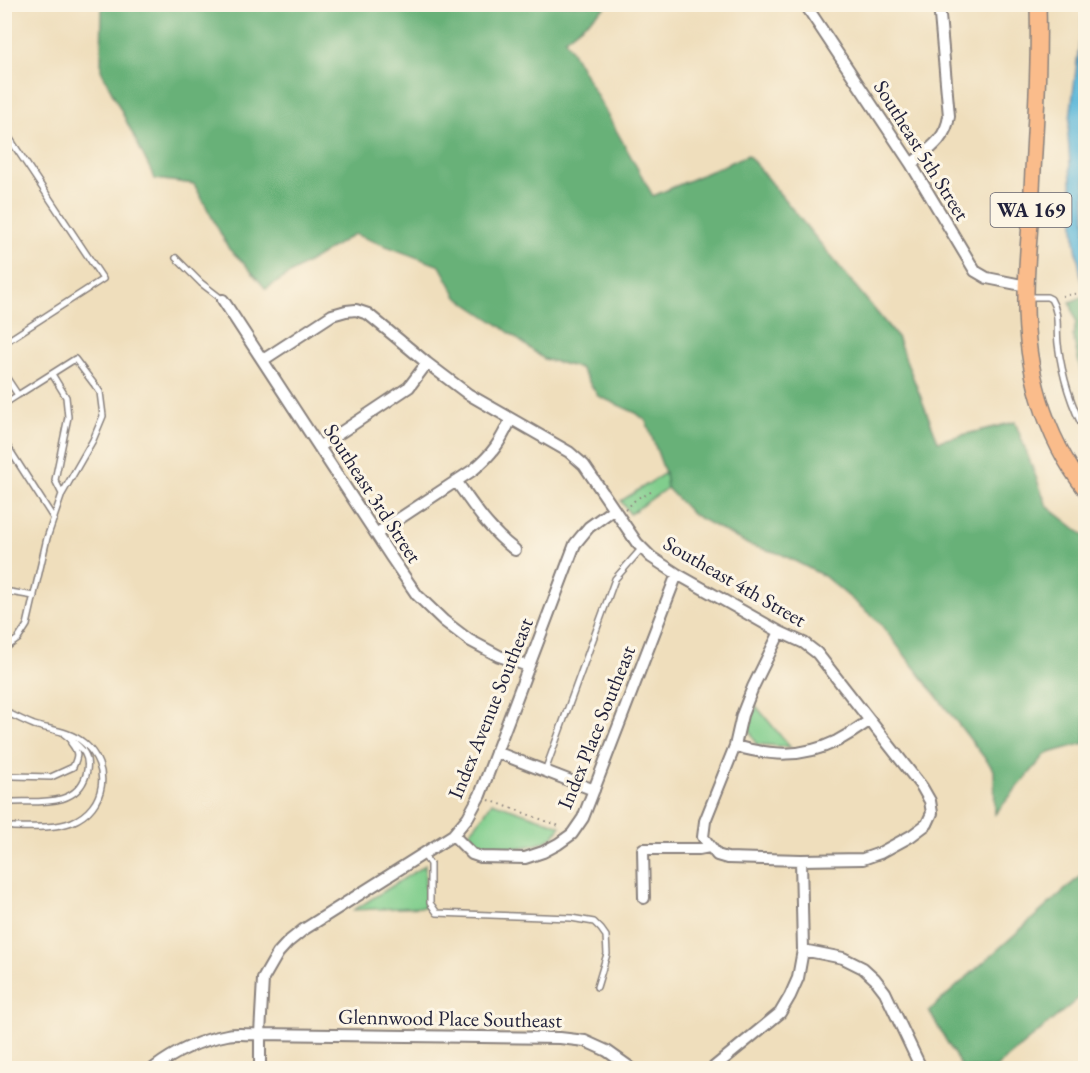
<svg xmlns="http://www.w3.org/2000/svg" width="1090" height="1073" viewBox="0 0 1090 1073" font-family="'EB Garamond',serif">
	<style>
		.green { fill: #81ce8d; stroke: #527864; stroke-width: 1.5 }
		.forest { fill: #68b178; stroke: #456a5a; stroke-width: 1.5 }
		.water { fill: #5bb7d9; stroke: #3e6c8a; stroke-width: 1.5 }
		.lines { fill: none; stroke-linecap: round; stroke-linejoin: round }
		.service-casing { stroke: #88807c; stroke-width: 8 }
		.minor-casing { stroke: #88807c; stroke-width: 14 }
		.primary-casing { stroke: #88807c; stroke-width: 18 }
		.path { stroke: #88807c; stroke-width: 2; stroke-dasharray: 1.5 4.5; stroke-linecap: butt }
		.service { stroke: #fff; stroke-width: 5 }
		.minor { stroke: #fff; stroke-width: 10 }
		.primary { stroke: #fabc8b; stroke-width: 15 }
		.labels { text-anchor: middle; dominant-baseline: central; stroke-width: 6; stroke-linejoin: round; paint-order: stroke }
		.shield { fill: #fcf5e5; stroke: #63616e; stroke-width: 1.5 }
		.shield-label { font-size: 20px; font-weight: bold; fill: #22223b }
		.street-label { font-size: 21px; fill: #22223b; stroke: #fcf5e5 }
	</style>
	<rect width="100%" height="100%" fill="#fcf5e5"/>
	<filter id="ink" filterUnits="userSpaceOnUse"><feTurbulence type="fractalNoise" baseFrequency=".0167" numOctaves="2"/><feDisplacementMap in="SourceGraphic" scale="12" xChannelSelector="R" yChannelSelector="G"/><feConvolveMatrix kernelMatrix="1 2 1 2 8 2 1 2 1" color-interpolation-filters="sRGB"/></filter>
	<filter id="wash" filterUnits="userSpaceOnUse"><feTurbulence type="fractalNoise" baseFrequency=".008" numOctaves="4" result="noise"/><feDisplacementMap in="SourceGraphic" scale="24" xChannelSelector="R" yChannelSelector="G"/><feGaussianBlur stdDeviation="1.35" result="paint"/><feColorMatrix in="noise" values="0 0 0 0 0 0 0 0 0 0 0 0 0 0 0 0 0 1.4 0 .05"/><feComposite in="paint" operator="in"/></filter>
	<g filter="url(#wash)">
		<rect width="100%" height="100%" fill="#efdebc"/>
		<path class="green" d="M665,473L667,488L630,514L621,501Z
			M756,706L790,747L756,744L749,728Z
			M492,802L561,826C557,832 554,837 548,840C536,847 486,854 476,846C473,842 471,837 469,833L483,816Z
			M425,865V907L354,910Z"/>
		<path class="forest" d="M102,5H608L565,39L653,196L748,155L897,337L938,441L1015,422L1047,506L1085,536V743L1046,754L995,814L994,770L879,622L824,576L781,554L749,545L692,514L667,488L665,473L646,421L636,413L598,396L580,368L544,359L499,325L457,297L440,266L354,234L266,289L244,263L229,249L194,184L155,179L101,70Z
			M1084,296L1086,302L1085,391L1073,336L1076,322L1070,302Z
			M1085,872V993L995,1068H962L929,1011Z"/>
		<path class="water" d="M1084,5H1086L1085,302L1075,241L1068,135Z"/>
	</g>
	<g filter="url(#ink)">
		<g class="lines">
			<defs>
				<path id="service" d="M4,130L103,279L4,343
					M176,258L201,283L223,300
					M1026,297H1047L1051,299C1060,314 1056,327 1058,344C1062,376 1071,406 1086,433
					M4,374L18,395L75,359L100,392L103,416L93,440L62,494L47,538L27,625L18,639L4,649
					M52,374L66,397L68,417L55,480L62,494
					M4,404L18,395
					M4,441L54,519
					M4,591L34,596
					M4,711C14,716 24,721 34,725C51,730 70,731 84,743C112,767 106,808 72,822C53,829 33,827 13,827
					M545,771L615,579L642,548
					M14,776L51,777L73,767C78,756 79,753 71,743
					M13,802C40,801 76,807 86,775C92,753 80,747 64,734
					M423,854L430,864V903L437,913L571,918L594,922L601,929L606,936L607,954L597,987"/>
				<path id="minor" d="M805,4L911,164L975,271L987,278L1027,286
					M911,164C928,150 946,140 949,116L939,4
					M223,300L391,557L417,595L444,621L469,640L499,656L528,666
					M263,360L332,315L346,311L356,310L368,314L427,363L468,394L569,452L584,465L637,543L651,557L677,574L780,632L804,643L817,653L922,787L930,801L932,813L927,824L911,836L880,853L863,859L801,860L727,858L717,855L703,837L705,821L735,746L742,715L753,687L780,632
					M319,447L409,387L427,363
					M456,481C476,509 488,529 515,550
					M376,534L473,470C493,454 500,442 511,419
					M735,746C771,756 802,758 837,741C848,735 859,728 869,721
					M496,752L594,790
					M453,835L472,854L481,857L525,858L543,852L558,844L572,834L583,818L677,574
					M644,898L643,849H699L709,847
					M803,950L843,958L863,968L875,979L885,992L921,1068
					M154,1068C175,1052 201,1040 227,1035C237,1033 249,1035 260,1034L560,1038L585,1041L607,1051L631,1068
					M260,1068V1034L263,979L278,953L288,942L303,930L453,835L468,817L480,795L575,544L589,527L614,509
					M713,1068L780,1013L790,996L798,978L803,950L801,860"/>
				<path id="primary" d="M1038,4C1040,73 1034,142 1031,210C1029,239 1026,268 1026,297C1025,366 1043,435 1086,490"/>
			</defs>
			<use href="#service" class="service-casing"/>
			<use href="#minor" class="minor-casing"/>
			<use href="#primary" class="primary-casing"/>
			<path class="path" d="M1062,296L1086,292
				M625,509C630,506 632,503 636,499C642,495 646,497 654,489
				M489,800L562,827"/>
			<use href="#service" class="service"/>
			<use href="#minor" class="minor"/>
			<use href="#primary" class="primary"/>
		</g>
	</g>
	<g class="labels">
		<rect class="shield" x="990.5" y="193" width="81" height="34" rx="4.5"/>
		<g class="shield-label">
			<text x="1031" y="210">WA 169</text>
		</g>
		<g class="street-label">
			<text transform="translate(922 150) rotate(58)">Southeast 5th Street</text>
			<text transform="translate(373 493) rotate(57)">Southeast 3rd Street</text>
			<text transform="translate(735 581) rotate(30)">Southeast 4th Street</text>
			<text transform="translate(490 708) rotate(-68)">Index Avenue Southeast</text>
			<text transform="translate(596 727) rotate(-68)">Index Place Southeast</text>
			<text transform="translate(450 1018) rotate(1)">Glennwood Place Southeast</text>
		</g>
	</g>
	<rect width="1090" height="1073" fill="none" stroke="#fcf5e5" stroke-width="24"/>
</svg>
